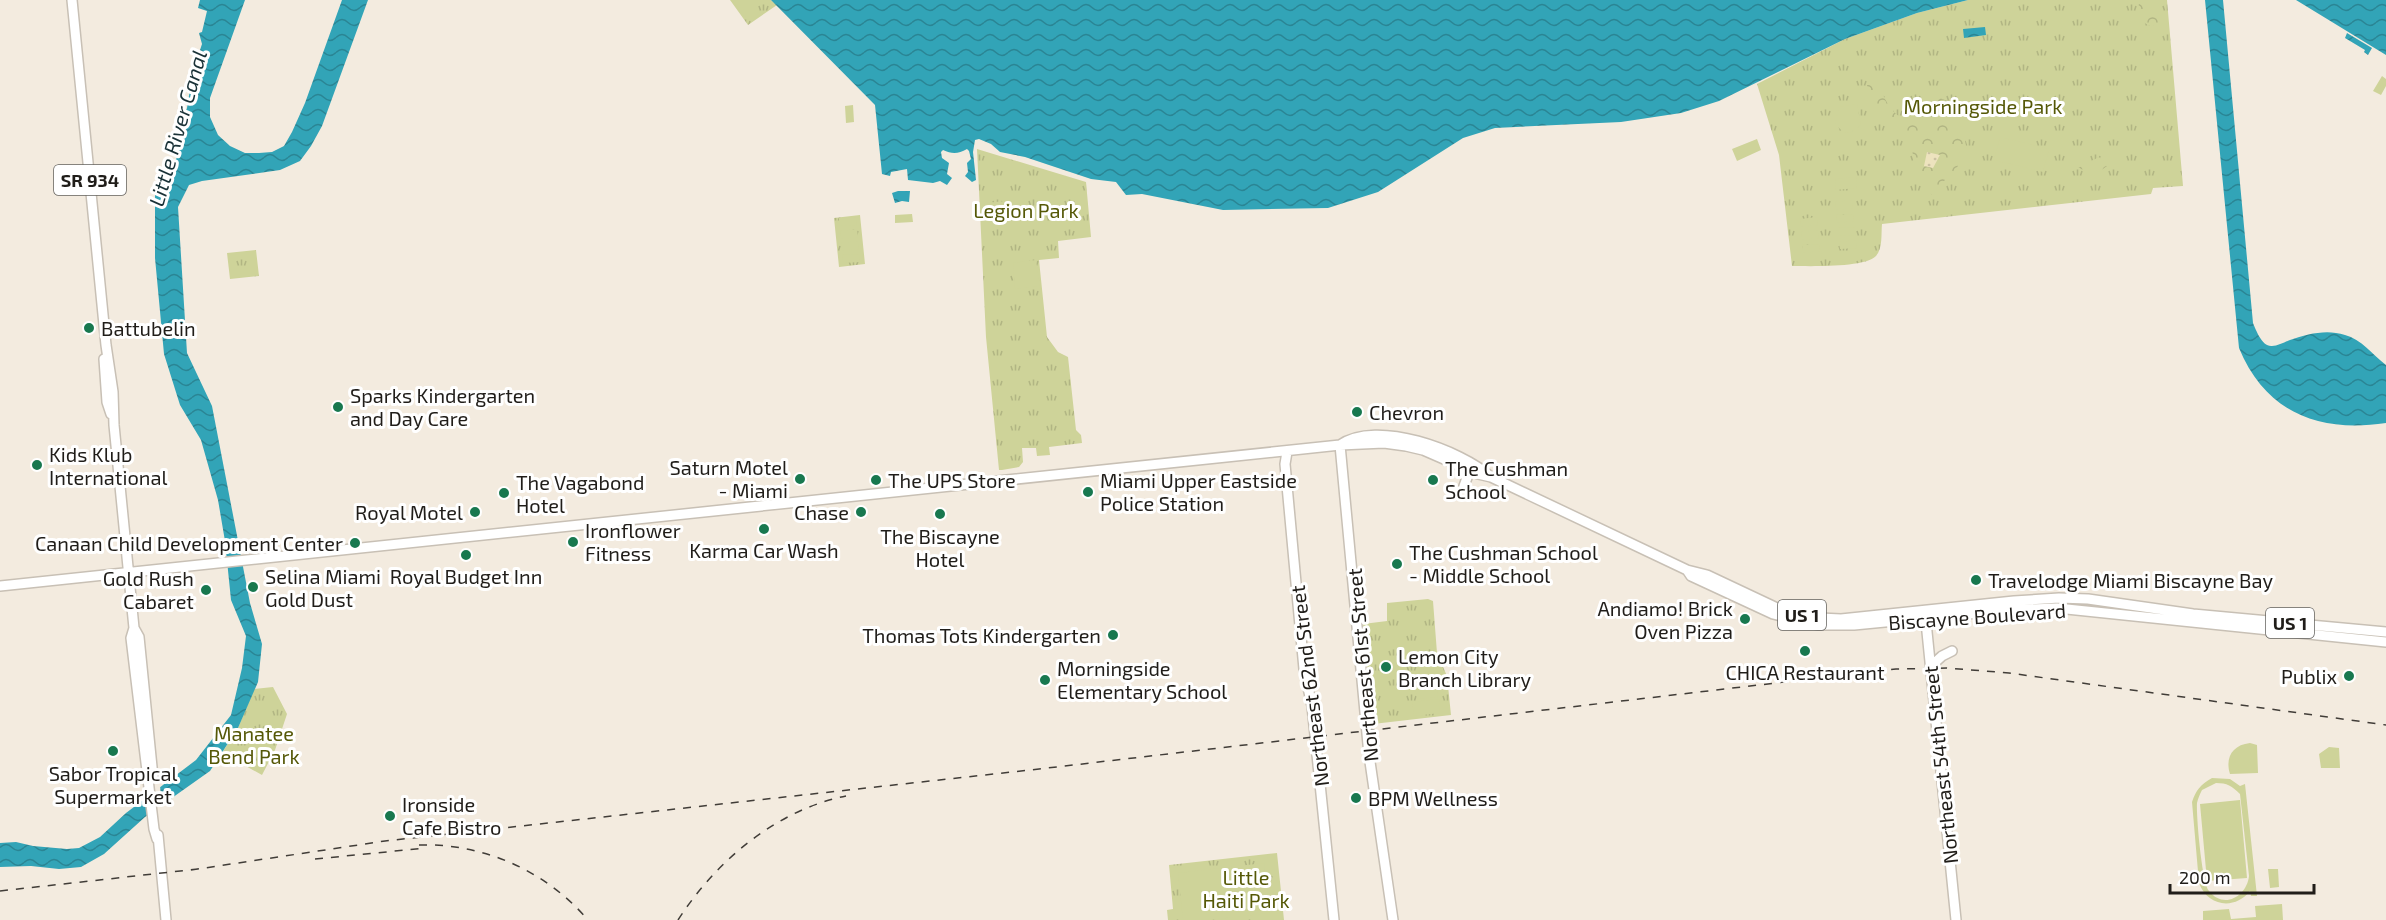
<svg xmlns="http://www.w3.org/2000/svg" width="2386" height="920" viewBox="0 0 2386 920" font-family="'Exo 2',sans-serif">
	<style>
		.grass { fill: url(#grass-tufts) }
		.forest { fill: url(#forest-crowns) }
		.sand { fill: url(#sand-dots) }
		.pitch { fill: #ced399; fill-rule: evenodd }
		.water { fill: url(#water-waves) }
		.pier { fill: #f3ebdf }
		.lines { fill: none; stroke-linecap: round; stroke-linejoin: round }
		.major-casing { stroke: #c8c0b5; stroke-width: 12 }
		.major { stroke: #fff; stroke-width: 9 }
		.rail { stroke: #413d38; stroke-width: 1.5; stroke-dasharray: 8 8; stroke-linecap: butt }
		.poi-dot { fill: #18784f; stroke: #fff; stroke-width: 2 }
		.labels { text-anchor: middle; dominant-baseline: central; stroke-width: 6; stroke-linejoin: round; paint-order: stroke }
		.shield { fill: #fff; stroke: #63615e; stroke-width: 1.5 }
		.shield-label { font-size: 18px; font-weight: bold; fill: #201d19 }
		.park-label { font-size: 20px; fill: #555807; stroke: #fff }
		.poi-label { font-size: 20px; fill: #201d19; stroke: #fff; text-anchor: start }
		.street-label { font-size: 20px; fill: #201d19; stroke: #fff }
		.water-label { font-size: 21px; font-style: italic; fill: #193136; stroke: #fff }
	</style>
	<defs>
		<pattern id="grass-tufts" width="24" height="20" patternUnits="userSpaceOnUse" patternTransform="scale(1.5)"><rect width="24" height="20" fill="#ced399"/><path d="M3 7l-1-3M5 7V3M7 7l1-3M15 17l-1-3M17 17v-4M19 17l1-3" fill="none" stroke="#b1b583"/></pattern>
		<pattern id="forest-crowns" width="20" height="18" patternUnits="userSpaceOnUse" patternTransform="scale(1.5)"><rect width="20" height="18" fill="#ced399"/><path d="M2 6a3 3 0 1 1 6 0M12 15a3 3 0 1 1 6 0" fill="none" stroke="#b1b583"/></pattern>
		<pattern id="sand-dots" width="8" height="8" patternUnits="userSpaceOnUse" patternTransform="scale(1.5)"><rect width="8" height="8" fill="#ede3be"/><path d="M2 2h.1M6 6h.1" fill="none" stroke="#cbc2a3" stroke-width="1.8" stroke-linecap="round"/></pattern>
		<pattern id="water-waves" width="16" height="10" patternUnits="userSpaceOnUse" patternTransform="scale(1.5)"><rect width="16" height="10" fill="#32a4b7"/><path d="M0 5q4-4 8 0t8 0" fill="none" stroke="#2a8594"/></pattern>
	</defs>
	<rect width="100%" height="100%" fill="#f3ebdf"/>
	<path class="grass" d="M730,0H771L777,5L748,25Z
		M1968,0H2167L2183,186L2153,188L2151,194L1882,224C1881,233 1883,248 1876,256C1865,268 1809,266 1792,266L1779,155L1757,84L1845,39L1917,13Z
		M977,149L1086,182L1091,237L1058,241L1059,258L1039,260L1047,337L1058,352L1068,357L1076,430L1081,435L1082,443L1049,447L1050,455L1037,456L1036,448H1022L1023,462L1019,467L1002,470H999L986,337Z
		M860,215L865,264L839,267L834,218Z
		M256,250L259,276L230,279L227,253Z
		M1428,599L1433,601L1437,653L1447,676L1451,715L1373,724L1363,624L1387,621V603Z
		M273,687L287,714L275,750L262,775L222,753L238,728L254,689Z
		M1277,853L1284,920H1168L1167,910L1173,909L1169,865Z"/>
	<path class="forest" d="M2145,0H2157L2159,22L2152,27L2137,19L2139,3Z
		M1879,83C1884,100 1892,116 1911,123L1924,98H1940L1952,103L1960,115L1963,130L1966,146L1958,166L1944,181V191L1932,195L1915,175L1912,147L1909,140L1874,113L1867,85Z
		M2099,157L2107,166L2096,174L2078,168Z"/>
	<path class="sand" d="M1927,152L1940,155L1933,168L1924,166Z"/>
	<path class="pitch" d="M2382,76L2386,79V86L2381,95L2373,91Z
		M1857,104L1861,125L1850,133L1843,132L1835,124L1839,107Z
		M853,105L854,122L846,123L845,106Z
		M2000,137L2049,149L2043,172L1994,160Z
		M1757,139L1761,150L1737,161L1732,149Z
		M1856,177L1857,188L1836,190L1835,179Z
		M1852,200L1853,208L1836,210L1835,202Z
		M1006,201L1009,203L1010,212L1007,214L983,215L982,205L985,203Z
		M912,214L913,222L895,223V215Z
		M1853,214L1854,221L1837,223L1836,215Z
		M856,217L857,225L839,226V218Z
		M1817,217L1818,225L1801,227L1800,219Z
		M1855,227L1856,235L1838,236V228Z
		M857,229L858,237L841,239L840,231Z
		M1818,230L1819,238L1802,240L1801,232Z
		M1856,240L1857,248L1840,249L1839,242Z
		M858,241L859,249L842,251L841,243Z
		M1819,244L1820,251L1803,253L1802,245Z
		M859,254L860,262L843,263L842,255Z
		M1036,260L1040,286L1015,289L1013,263Z
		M1437,685L1438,697L1417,699L1415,686Z
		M1439,699L1440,713L1414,716L1412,702Z
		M2250,743L2257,745L2258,773L2230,774C2225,758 2232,745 2250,743Z
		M2329,747L2339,748L2340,768H2321L2319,754Z
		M2212,778L2230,779L2240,786L2245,784L2257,896H2251L2250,891C2235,910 2208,907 2199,883L2192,802C2196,790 2200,785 2212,778ZM2216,783C2227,783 2232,786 2240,794L2249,876C2247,896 2224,910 2209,891C2202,884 2196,815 2197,803C2198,798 2200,794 2202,790Z
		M2240,800L2247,878L2207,881L2200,804Z
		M1264,863L1270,913L1208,920H1183L1178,873Z
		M2268,869H2278L2279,887L2270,888Z
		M2282,904L2283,920H2203V911L2229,909L2231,919L2256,917L2255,906Z"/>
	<path class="water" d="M200,0H245L210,98V117L218,135L230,146L245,153H259L272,152L284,146L292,132L305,103L342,0H368L322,126L311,146L300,161L280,170L202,181L189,185L178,207L187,353L212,406L250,603L262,644L258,682L238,728L210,771L145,817L104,854L81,867L59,869L31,866L0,867V843L16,842L33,846L67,849L79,848L100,837L126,813L196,760L231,715L242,668L246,636L231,600L225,541L218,500L201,440L180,405L164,354L155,258V192L178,156L179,132L187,108L193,71L202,44L199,33L202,32L207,11L198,8Z
		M771,0H1968L1917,13L1845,39L1719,101L1681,113L1621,122L1495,128L1463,138L1378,192L1328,208L1223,210L1142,194L1126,195L1116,182L1091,179L1025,157L1000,152L991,144L979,139L975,140L973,152L976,180L972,182L965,176L968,172L967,163L971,159L969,151L967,149C958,154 952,154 943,150L941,152L942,158L949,163L947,174L952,178L947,185L940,181L933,183L908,180L907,169L891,172L890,176L882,174L875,105Z
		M2205,0H2223L2253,323C2256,330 2262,347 2272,346C2278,346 2285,342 2290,340C2308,334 2326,329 2345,335C2361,339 2373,355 2386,365V423C2319,433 2266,413 2239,348Z
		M2296,0H2386V55Z
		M1985,27L1986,35L1964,38L1963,29Z
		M2347,33L2372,48L2368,55L2364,52L2365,50L2345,38Z
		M898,191H910L909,202L902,201L895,203L892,193Z"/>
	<path class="pier" d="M160,786L162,807L148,818L145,796Z"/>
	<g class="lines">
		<defs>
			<path id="major" d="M72,0L106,345L113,392L114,425L134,628L131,638L154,829L157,839
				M104,359L107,402L111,414
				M1340,445C1377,419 1460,450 1491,477L1687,570L1707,575L1777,608L1820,618L1841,619L2014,601L2059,598L2088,599L2193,614L2386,632
				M1340,445L1369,755L1393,920
				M1287,452L1285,464L1304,669L1312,706L1334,920
				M1464,486L1468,475L1467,469
				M1687,570L1691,576L1773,614L1818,625H1854L2009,610L2057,608L2386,642
				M0,586L1340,445L1384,443L1406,446L1423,450L1478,474L1491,477
				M1925,612L1956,920
				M134,628L139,637L153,777
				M1931,666L1942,656L1952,651
				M158,835L166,920"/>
		</defs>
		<use href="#major" class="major-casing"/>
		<use href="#major" class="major"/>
		<path class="rail" d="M419,845C484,843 546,871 588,920
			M315,859L426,848
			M191,870L385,841L1039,769L1896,669L1947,668L2009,673L2386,725
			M0,891L198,869
			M678,920C716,861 776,810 846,796"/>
	</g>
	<g class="poi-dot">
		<circle cx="89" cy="328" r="6"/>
		<circle cx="338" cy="407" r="6"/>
		<circle cx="1357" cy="412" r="6"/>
		<circle cx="37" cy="465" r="6"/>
		<circle cx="800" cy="479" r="6"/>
		<circle cx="876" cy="480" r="6"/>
		<circle cx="1433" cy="480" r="6"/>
		<circle cx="1088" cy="492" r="6"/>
		<circle cx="504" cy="493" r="6"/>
		<circle cx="475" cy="512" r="6"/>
		<circle cx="861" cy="512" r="6"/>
		<circle cx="940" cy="514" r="6"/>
		<circle cx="764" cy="529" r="6"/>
		<circle cx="573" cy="542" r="6"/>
		<circle cx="355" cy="543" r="6"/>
		<circle cx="466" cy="555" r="6"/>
		<circle cx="1397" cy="564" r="6"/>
		<circle cx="1976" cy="580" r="6"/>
		<circle cx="253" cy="587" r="6"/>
		<circle cx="206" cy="590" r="6"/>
		<circle cx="1745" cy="619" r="6"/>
		<circle cx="1113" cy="635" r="6"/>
		<circle cx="1805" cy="651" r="6"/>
		<circle cx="1386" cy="667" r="6"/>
		<circle cx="2349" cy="676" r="6"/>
		<circle cx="1045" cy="680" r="6"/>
		<circle cx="113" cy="751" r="6"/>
		<circle cx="1356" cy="798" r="6"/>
		<circle cx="390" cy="816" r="6"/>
	</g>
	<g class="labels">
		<g class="shield">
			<rect x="54" y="165" width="72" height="30" rx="4.5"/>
			<rect x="1778" y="600" width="48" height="30" rx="4.5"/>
			<rect x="2266" y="608" width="48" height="30" rx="4.5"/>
		</g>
		<g class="shield-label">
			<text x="90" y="180">SR 934</text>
			<text x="1802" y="615">US 1</text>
			<text x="2290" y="623">US 1</text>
		</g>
		<g class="park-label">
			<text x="1983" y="106">Morningside Park</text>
			<text x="1026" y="210">Legion Park</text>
			<text x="254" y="733">Manatee<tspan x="254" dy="23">Bend Park</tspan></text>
			<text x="1246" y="877">Little<tspan x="1246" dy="23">Haiti Park</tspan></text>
		</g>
		<g class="poi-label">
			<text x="101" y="328">Battubelin</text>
			<text x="350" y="395">Sparks Kindergarten<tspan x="350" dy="23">and Day Care</tspan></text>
			<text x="1369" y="412">Chevron</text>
			<text x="49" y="454">Kids Klub<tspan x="49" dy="23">International</tspan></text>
			<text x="788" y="467" text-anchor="end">Saturn Motel<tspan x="788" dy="23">- Miami</tspan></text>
			<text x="1445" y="468">The Cushman<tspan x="1445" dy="23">School</tspan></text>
			<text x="888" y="480">The UPS Store</text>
			<text x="1100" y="480">Miami Upper Eastside<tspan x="1100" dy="23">Police Station</tspan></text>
			<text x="516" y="482">The Vagabond<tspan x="516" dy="23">Hotel</tspan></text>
			<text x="463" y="512" text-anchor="end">Royal Motel</text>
			<text x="849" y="512" text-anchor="end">Chase</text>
			<text x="585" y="530">Ironflower<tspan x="585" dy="23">Fitness</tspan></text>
			<text x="940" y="536" text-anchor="middle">The Biscayne<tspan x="940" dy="23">Hotel</tspan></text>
			<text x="343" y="543" text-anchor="end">Canaan Child Development Center</text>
			<text x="764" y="550" text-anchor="middle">Karma Car Wash</text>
			<text x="1409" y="552">The Cushman School<tspan x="1409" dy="23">- Middle School</tspan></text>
			<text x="265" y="576">Selina Miami<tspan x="265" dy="23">Gold Dust</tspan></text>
			<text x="466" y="576" text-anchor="middle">Royal Budget Inn</text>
			<text x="194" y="578" text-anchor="end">Gold Rush<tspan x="194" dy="23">Cabaret</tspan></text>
			<text x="1988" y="580">Travelodge Miami Biscayne Bay</text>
			<text x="1733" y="608" text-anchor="end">Andiamo! Brick<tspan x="1733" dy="23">Oven Pizza</tspan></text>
			<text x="1101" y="635" text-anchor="end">Thomas Tots Kindergarten</text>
			<text x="1398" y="656">Lemon City<tspan x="1398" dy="23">Branch Library</tspan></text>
			<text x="1057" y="668">Morningside<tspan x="1057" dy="23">Elementary School</tspan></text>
			<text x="1805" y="672" text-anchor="middle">CHICA Restaurant</text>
			<text x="2337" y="676" text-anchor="end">Publix</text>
			<text x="113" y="773" text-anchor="middle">Sabor Tropical<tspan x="113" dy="23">Supermarket</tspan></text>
			<text x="1368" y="798">BPM Wellness</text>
			<text x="402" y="804">Ironside<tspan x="402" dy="23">Cafe Bistro</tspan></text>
		</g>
		<g class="street-label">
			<text transform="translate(1977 616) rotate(-4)">Biscayne Boulevard</text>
			<text transform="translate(1362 665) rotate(-95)">Northeast 61st Street</text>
			<text transform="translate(1309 686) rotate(-97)">Northeast 62nd Street</text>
			<text transform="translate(1940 765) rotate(-96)">Northeast 54th Street</text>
		</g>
		<g class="water-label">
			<text transform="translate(177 128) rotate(-74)">Little River Canal</text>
		</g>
	</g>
	<path d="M2170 884v9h144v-9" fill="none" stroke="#201d19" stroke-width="3"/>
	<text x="2179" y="884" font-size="18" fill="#201d19" stroke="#ffffff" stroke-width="4.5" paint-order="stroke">200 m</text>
</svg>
